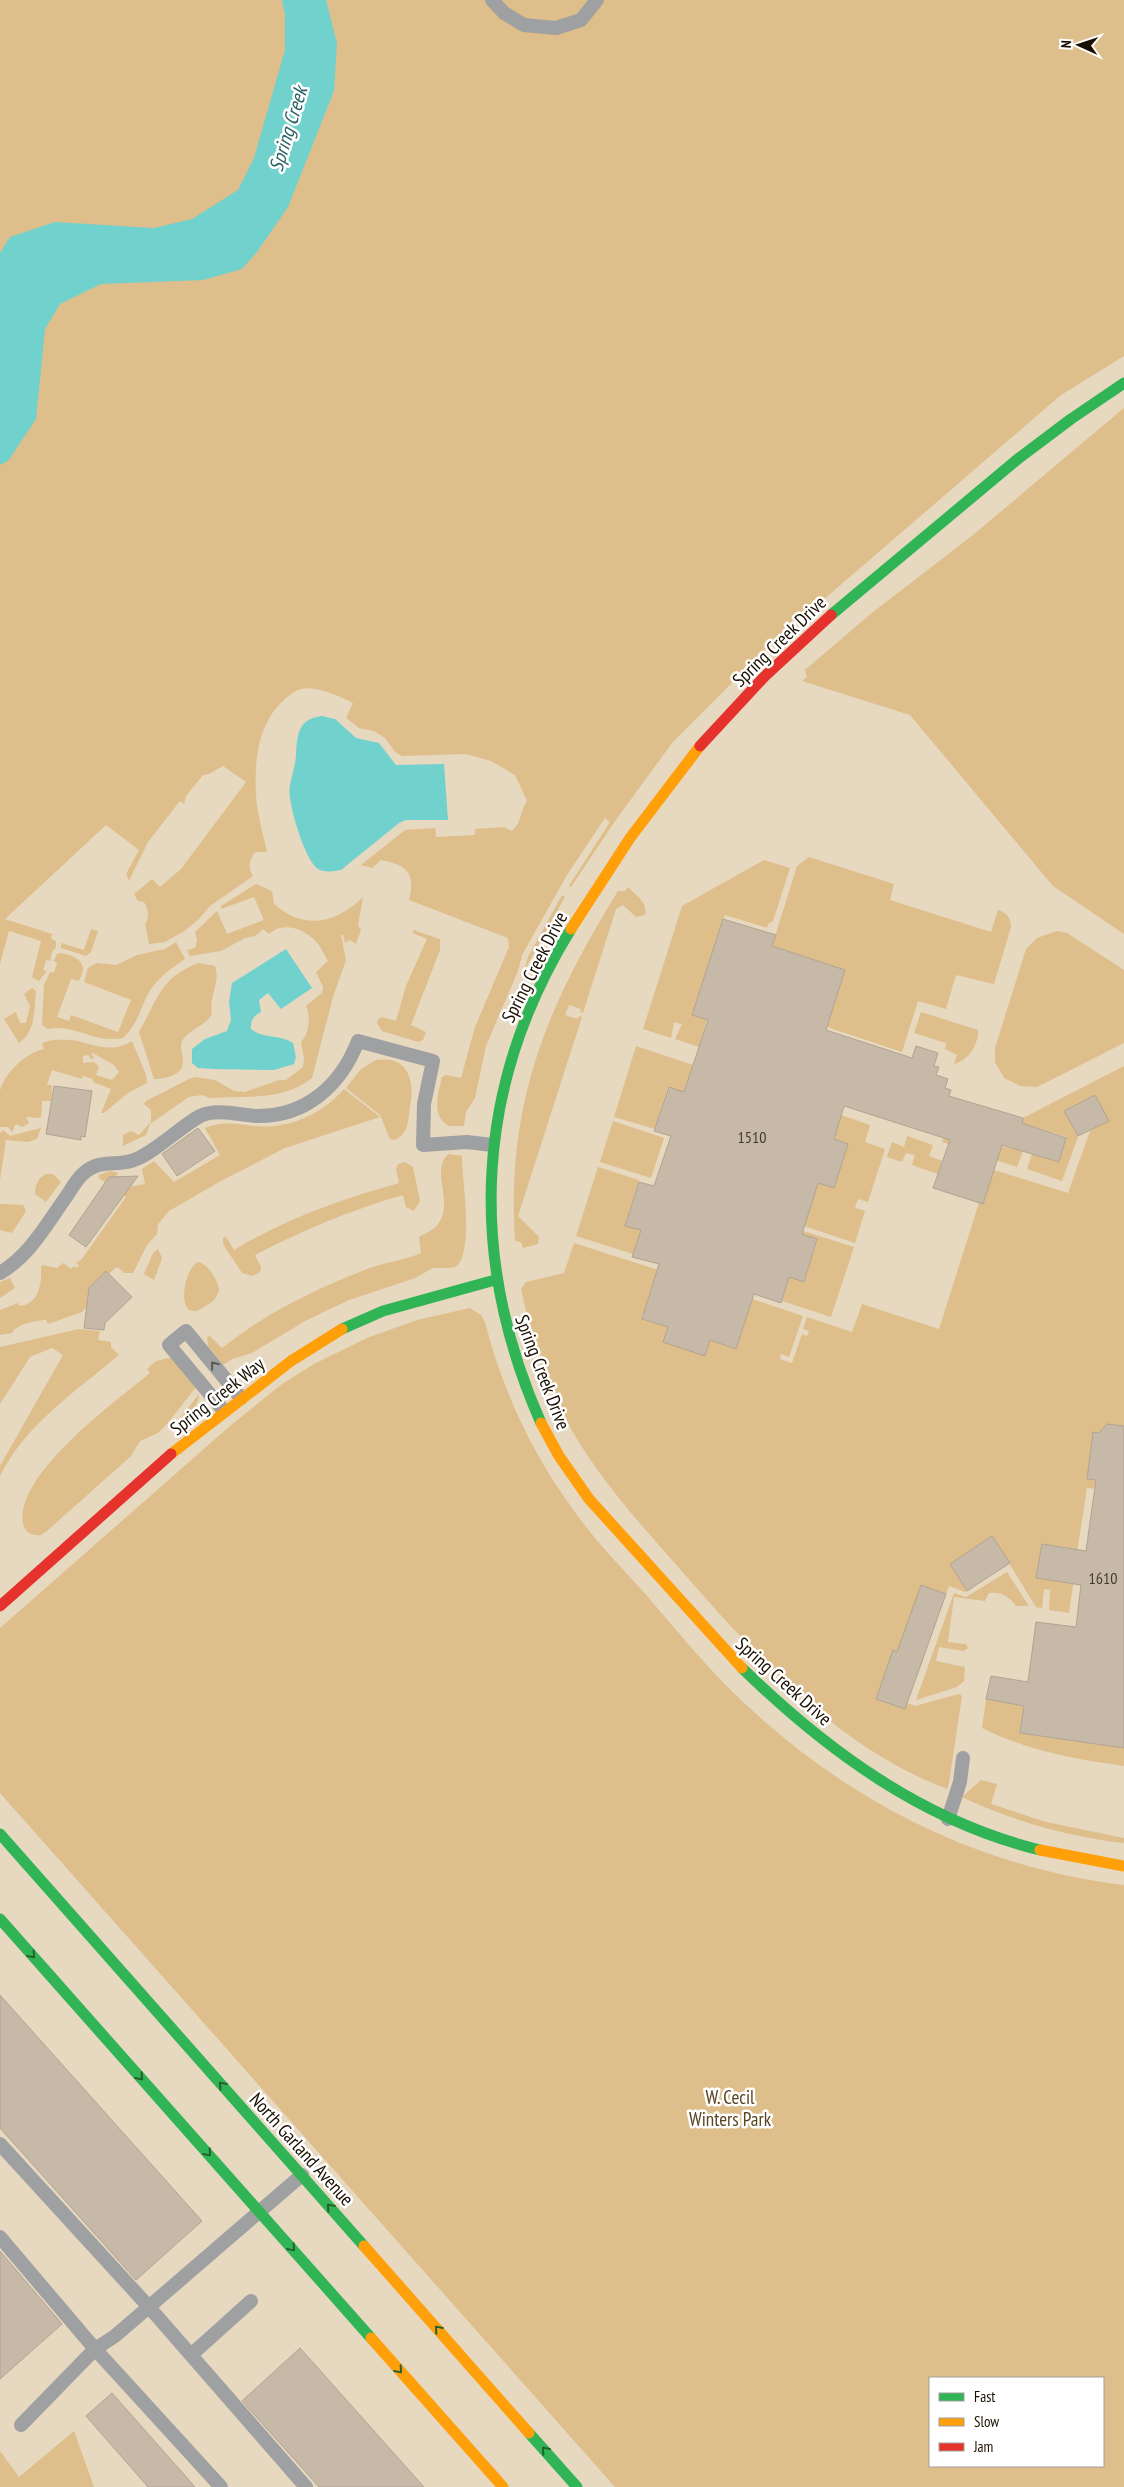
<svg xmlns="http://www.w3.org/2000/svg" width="1124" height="2487" viewBox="0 0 1124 2487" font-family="'PT Sans Narrow',sans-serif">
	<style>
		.green { fill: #debe8a; fill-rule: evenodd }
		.water { fill: #71d1cd }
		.building { fill: #c7b9a8; stroke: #b1a392 }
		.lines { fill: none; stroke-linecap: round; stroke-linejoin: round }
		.lane { stroke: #9fa0a1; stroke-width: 14 }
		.fast { stroke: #30b455; stroke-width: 11 }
		.slow { stroke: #ff9f0a; stroke-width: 11 }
		.jam { stroke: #e5322d; stroke-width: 11 }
		.oneway { stroke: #5c5851 }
		.oneway2 { stroke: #24622b }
		.labels { text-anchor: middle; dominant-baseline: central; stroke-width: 5; stroke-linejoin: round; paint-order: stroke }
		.number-label { font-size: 16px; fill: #443a2b }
		.street-label { font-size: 19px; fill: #190f01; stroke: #fff }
		.park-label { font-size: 19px; fill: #594320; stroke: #fff }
		.water-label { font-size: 20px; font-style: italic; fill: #296264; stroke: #fff }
	</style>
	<rect width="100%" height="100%" fill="#e7d8c0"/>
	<path class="green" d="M0,0H1124V356L1061,395L765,650L672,743L613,824L571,887L569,886L610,822L605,818L567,875L522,955L518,971L486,1046L475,1098L466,1112L464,1126H449C431,1116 438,1094 442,1077L446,1075L461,1078L475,1027L509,947L508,938L409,900C416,873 407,865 381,860L372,868L361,865L405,830L435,828L436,837L475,835V829L504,827L512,831C522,822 520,811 527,801L515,775L491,761L466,754L402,756L395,752L385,738L374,731L359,728L346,718L353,703C339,696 317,685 301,689C296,690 289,695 285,699C258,722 254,761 256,795C257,814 263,833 267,852H255C250,860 247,867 253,876L210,906L198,920L183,932L165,942L149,944L145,924C150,917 148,909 144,902L138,901L134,894L152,879L160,887L181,869L246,782L223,766L209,774L203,775L186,796L184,804L180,801L148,842L129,881L126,874L139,850L106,825L5,919L52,934L51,939L56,941V947L52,952L50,961L46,960L43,970L47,971L39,981L32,977L41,941L9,931L0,964Z
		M1124,408V934L1053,886L910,715L802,681L807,677L805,670L873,612L973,535Z
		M809,857L894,884L890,900L991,932L998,910C1007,913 1011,918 1011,927L994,984L956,975L946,1009L918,1001L902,1052L827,1027L845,970L772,946L797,866Z
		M764,860L790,868L773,921L768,924L767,928L725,915L692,1014L707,1019L699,1047L675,1039L682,1024L674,1022L671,1038L643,1029L682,906Z
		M256,884L272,891L274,904C304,931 337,923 363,897L358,925L361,930L356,944L350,940L345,943L343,935H341L346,960L333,997L312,1078C282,1102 245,1095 210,1098L202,1095L189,1097L150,1124L146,1135L123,1146V1135L131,1131L139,1135L151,1122V1110L144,1104L146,1101L189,1079L195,1077L215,1080L234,1091L245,1092L279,1080H286L303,1067L304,1058L301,1042C309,1034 311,1016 306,1006L322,993L323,987L316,972L328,961C325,956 322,949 318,944C307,930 284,920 269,934L263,929L255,936L245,938L221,951L190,956L187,950L195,948L197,940L195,932L217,911L227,934L264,920L254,897L221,909V906Z
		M628,887C636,895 648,903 645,915L636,917L623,905L616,909L583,1013L580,1012L581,1009L569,1005L565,1015L578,1019L579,1016L582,1017L518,1216L539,1237L538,1244L523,1248L521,1242L515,1241C506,1103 547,1006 618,891H625Z
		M562,895L565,897L524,971L528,957Z
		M91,929L98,931L91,952L86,956L61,948V943L84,950Z
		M413,930L440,939V950L411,1025L426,1032L423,1040L418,1042L382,1031L377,1023L378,1019L382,1017L396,1021L406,986L427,939L413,933Z
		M1057,931L1067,933L1124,970V1043L1037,1087L1020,1086L1004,1078L995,1062V1048L1026,949L1037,938Z
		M176,942L185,959C169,970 154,980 146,998C139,1013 136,1026 123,1038C95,1044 74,1023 48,1029L42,1025L44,985L50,972L54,973L57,963L54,961L57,954C65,952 83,958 83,969C83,973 80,978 79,981L71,979L57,1017L69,1021L71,1015L118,1032L131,1000L84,982L88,968L97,963L116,965L137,955L165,949Z
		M199,963L215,966C221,983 208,997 212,1014C206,1025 193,1028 185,1037C177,1045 184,1054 183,1063C182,1076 163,1079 154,1079L139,1032C157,1001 160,977 199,963Z
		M32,988L36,991C34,1010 36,1031 19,1043L4,1019L16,1012L20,1023H26L30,1006L24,994Z
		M921,1012L978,1030C979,1044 968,1061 954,1064L957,1055L945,1049L946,1043L914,1033Z
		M53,1040C62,1040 72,1039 81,1042C100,1047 115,1052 132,1041L146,1075L147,1083L128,1093L104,1113H101L111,1089L93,1082V1079L83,1076L82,1079L52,1070L47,1085H52L51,1101H42L41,1118L26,1117L29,1123L22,1127L16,1124L12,1132L8,1127H0C0,1116 0,1102 0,1091C4,1073 27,1052 44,1049L42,1043ZM93,1053L114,1065L119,1072L112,1080L96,1075L99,1067L94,1062L83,1063V1056L88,1055L91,1059L95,1058L91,1054Z
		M636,1046L693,1065L684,1092L668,1087L655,1129L614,1117Z
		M376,1060C409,1055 415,1081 410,1106C408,1120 409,1133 395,1140L390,1139L380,1115L346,1088L361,1069Z
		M1124,1066V1426L1107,1424L1099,1433L1093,1432L1087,1479L1100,1481L1099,1489L1087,1488L1076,1559L1070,1548L1042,1544L1036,1577L1074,1578L1069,1613L1049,1610L1050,1590L1044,1589L1042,1608L1036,1607L992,1536L950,1564L967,1591L965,1592L949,1586L946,1594L921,1585L901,1643L925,1652L922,1661L893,1651L876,1699L905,1709L907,1703L915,1706L959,1694L962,1696L949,1783L947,1789C835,1746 755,1655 679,1568C641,1525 603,1483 574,1434C548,1389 532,1339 521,1289L526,1282L564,1273L574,1243L658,1270L642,1319L668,1327L663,1342L705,1356L710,1340L736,1349L752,1299L803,1316L789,1357L781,1354L780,1359L792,1363L802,1334L807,1336L809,1331L803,1329L807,1317L852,1332L862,1304L939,1329L979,1203L983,1204L975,1164L1068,1193L1090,1131L1108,1121L1095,1095L1065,1110L1078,1137L1062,1181L1027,1169L1032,1154L1059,1162L1066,1137L1032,1126L1017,1167L942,1142L945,1133L1014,1149L1023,1118Z
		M344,1089L380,1117L285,1148L221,1181L169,1211L158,1224L157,1234L147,1245L133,1273H124L118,1267L115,1268L88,1294L87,1306L82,1312L48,1324L46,1320C37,1320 16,1324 12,1333L0,1335V1310L18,1303L19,1306C39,1305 42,1283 41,1267L43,1265L57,1268L63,1263L71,1269L74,1266L77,1268L79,1265L76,1263L81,1260L126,1197L99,1178V1175L110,1171L118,1173L114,1178L119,1189L145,1184L142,1169L154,1161L174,1182L220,1155L205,1128C222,1121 236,1124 254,1126C287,1130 323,1114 344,1089Z
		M841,1115L870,1125L865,1142L885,1149L868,1202L858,1199L855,1208L865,1211L855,1243L804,1226L818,1183L834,1188L848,1144L834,1139Z
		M613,1121L664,1138L651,1178L600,1162Z
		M41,1128L37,1139L28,1142L6,1140L0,1180V1133L3,1130L10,1136Z
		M907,1136L933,1145L929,1156L942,1161L938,1174L912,1165L915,1155L906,1153L902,1162L887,1157L892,1142L904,1147Z
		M449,1154L462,1156C462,1182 474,1247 457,1266L451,1268H433L415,1278L349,1300L307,1320L252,1353L232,1359L223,1365L208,1346L207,1337L210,1336L222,1348C266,1313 317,1288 370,1268C387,1262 405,1260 421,1253L419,1237C425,1233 433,1231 438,1224C455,1202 429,1169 449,1154Z
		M405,1162L413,1167L420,1201L414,1211L406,1207L403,1195C351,1210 303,1230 255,1255L261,1267L260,1272L252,1276L242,1273L223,1244V1238L226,1237L234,1250C285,1219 342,1199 399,1183L396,1169L398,1164Z
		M598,1167L639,1180L625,1225L641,1230L633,1254L576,1236Z
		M46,1174H53L61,1182L46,1202L35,1194C35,1185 38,1178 46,1174Z
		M0,1204L23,1205L26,1211L12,1233L0,1230Z
		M803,1231L854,1247L831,1317L782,1301L789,1277L804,1282L817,1240L802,1234Z
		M158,1249L162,1258L154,1280L144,1274L153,1253Z
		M198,1262C208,1264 218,1280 219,1290C216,1300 212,1302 204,1307C174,1327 183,1268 198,1262Z
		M10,1278L15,1288L0,1298V1282Z
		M470,1308L481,1315L485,1322C502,1389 531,1452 572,1508C594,1540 622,1568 648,1597C678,1632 708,1669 742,1701C849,1802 977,1867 1124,1885V2487H615L0,1793V1628L230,1426L282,1384L314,1364L367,1338L417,1320ZM930,2378H1103V2466H930Z
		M79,1329L100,1331L98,1340L111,1342V1347L119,1355C76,1391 25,1425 0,1476V1466L63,1355L52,1348L30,1357L0,1404V1347Z
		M169,1358L174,1359L197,1386L166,1425L158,1433L140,1441L131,1456L48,1530L41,1535C33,1536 25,1533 23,1524C14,1475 116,1401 150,1373L147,1369L156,1361Z
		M199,1394C199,1409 183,1418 173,1428Z
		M1007,1572L1029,1606H1016C1008,1596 1002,1592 989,1593L985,1601L954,1597L948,1642L966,1644L968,1648L964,1651L939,1647L936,1661L965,1667L964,1681L957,1687L916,1700L954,1593L966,1597Z
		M986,1699L1024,1705L1020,1733L1124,1748V1766C1073,1759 1029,1751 982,1728Z
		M981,1780L997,1784L991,1804L1046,1822L1124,1838V1843C1069,1837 1012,1821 962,1797Z
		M74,2431L94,2487H0V2451L19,2477Z"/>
	<path class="water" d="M282,0H326L337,43L334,91L288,207L257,252L242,269L203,280L101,284L60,304L45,329L36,419L8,461L0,465V253L10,237L55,222L154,228L192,219L238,190L254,158L285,50V15Z
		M322,716L335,719L356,738L379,743L396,765L444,764L448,820H406L399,823L341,870C334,871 325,873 318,869C305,860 292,814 290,798C288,788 292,777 294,768C298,754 294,739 302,726C307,719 315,717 322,716Z
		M286,949L312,988L281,1009L268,993L259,1000L261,1012C254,1016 250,1020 251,1029C263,1039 280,1034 293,1043L296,1057L294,1064L274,1070L214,1069L198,1068L192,1063V1049L205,1039L227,1031L231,1020L229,1002L232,983Z"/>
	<path class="building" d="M723,919L776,935L772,946L845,970L826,1030L912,1058L916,1046L938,1053L934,1066L939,1067L936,1075L948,1079L945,1088L951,1090L949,1096L1023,1118L1022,1123L1066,1138L1059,1162L1002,1145L983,1204L933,1188L950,1140L844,1106L834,1139L848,1144L834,1188L818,1183L802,1234L817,1239L804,1282L789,1277L781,1303L754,1294L736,1349L710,1340L705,1356L663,1342L668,1327L642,1319L659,1264L632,1257L641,1230L625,1226L639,1182L654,1186L671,1136L654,1131L669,1087L684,1092L708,1020L692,1015Z
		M54,1086L92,1091L85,1137L81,1136V1140L46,1134Z
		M1095,1095L1109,1121L1078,1136L1064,1111Z
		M198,1128L215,1151L177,1176L162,1154Z
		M138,1176L86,1247L69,1235L109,1177Z
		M106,1271L132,1297L105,1323L104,1330L84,1328L89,1288Z
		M1107,1424L1124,1426V1748L1020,1733L1024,1706L986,1699L991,1676L1028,1682L1036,1622L1076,1627L1081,1585L1036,1578L1042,1544L1086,1551L1096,1480L1087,1479L1093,1432L1099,1433Z
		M992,1536L1010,1563L967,1591L950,1564Z
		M921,1585L946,1594L905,1709L876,1699L893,1650L897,1652Z
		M0,1995L202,2221L136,2280L0,2128Z
		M0,2251L62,2324L0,2379Z
		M300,2348L424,2487H319L242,2401Z
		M112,2393L195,2487H148L86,2416Z"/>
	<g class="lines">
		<path class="lane" d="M492,0L504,13L524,25L556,28L581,20L597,0
			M0,1273C30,1255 46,1225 66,1197C71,1190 77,1178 84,1173C101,1158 117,1167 134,1160C154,1153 180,1127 200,1116C216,1108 240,1115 256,1116C306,1117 341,1085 358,1041L433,1061L424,1104L423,1145L467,1142L492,1145
			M224,1411L169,1345L186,1331L241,1398
			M948,1819L960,1782L963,1758
			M0,2144L149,2307L306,2487
			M0,2237L95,2349L115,2336L302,2175
			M191,2355L251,2301
			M21,2425L95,2349L221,2487"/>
		<path class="fast" d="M831,615L1019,458L1071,419L1124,383
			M342,1329L383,1311L495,1280
			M541,1423C467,1256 474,1086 571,929
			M742,1668C827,1751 923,1821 1040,1850
			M0,1834L364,2246
			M0,1919L371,2338
			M529,2433L577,2487"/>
		<path class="slow" d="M571,929L630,838L700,746
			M541,1423L559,1456L589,1499L742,1668
			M171,1454L291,1361L342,1329
			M1040,1850L1124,1866
			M364,2246L529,2433
			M371,2338L503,2487"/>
		<path class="jam" d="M700,746L764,677L831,615
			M0,1606L171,1454"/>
	</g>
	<defs><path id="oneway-chevron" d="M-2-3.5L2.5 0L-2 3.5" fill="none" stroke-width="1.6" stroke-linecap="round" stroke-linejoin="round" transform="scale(1.25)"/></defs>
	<use class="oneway" href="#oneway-chevron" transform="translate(214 1365) rotate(-129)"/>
	<g class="oneway2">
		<use href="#oneway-chevron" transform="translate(32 1955) rotate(48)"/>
		<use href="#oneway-chevron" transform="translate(140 2077) rotate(48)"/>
		<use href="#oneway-chevron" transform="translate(222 2085) rotate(-132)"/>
		<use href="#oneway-chevron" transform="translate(208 2153) rotate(49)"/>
		<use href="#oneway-chevron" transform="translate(330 2207) rotate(-131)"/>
		<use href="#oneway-chevron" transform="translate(292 2248) rotate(49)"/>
		<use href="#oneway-chevron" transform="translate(438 2329) rotate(-131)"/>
		<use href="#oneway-chevron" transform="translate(399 2370) rotate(49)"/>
		<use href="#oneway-chevron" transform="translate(545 2450) rotate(-131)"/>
	</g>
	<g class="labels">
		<g class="number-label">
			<text x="752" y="1137">1510</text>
			<text x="1103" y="1578">1610</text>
		</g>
		<g class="street-label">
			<text transform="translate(779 641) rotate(-44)">Spring Creek Drive</text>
			<text transform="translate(534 967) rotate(-63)">Spring Creek Drive</text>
			<text transform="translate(543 1372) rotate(69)">Spring Creek Drive</text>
			<text transform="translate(217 1396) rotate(-38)">Spring Creek Way</text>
			<text transform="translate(784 1681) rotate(42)">Spring Creek Drive</text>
			<text transform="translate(302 2149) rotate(48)">North Garland Avenue</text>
		</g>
		<g class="park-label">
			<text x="730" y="2097">W. Cecil<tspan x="730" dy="22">Winters Park</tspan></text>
		</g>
		<g class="water-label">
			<text transform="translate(288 129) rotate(-73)">Spring Creek</text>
		</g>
	</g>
	<rect x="929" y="2377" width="175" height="90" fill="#ffffff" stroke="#a39f99"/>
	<rect x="939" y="2393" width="25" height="8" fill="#30b455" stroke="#a39f99"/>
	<text x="974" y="2402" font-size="15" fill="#190f01">Fast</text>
	<rect x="939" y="2418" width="25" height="8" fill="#ff9f0a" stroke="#a39f99"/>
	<text x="974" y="2427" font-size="15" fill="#190f01">Slow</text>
	<rect x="939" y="2443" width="25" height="8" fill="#e5322d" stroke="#a39f99"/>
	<text x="974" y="2452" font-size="15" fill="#190f01">Jam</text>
	<g transform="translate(1079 45) rotate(273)" stroke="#ffffff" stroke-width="4" paint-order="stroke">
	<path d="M0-4L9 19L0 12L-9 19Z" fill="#190f01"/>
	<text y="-8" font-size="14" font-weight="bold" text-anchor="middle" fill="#190f01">N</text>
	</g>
</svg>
